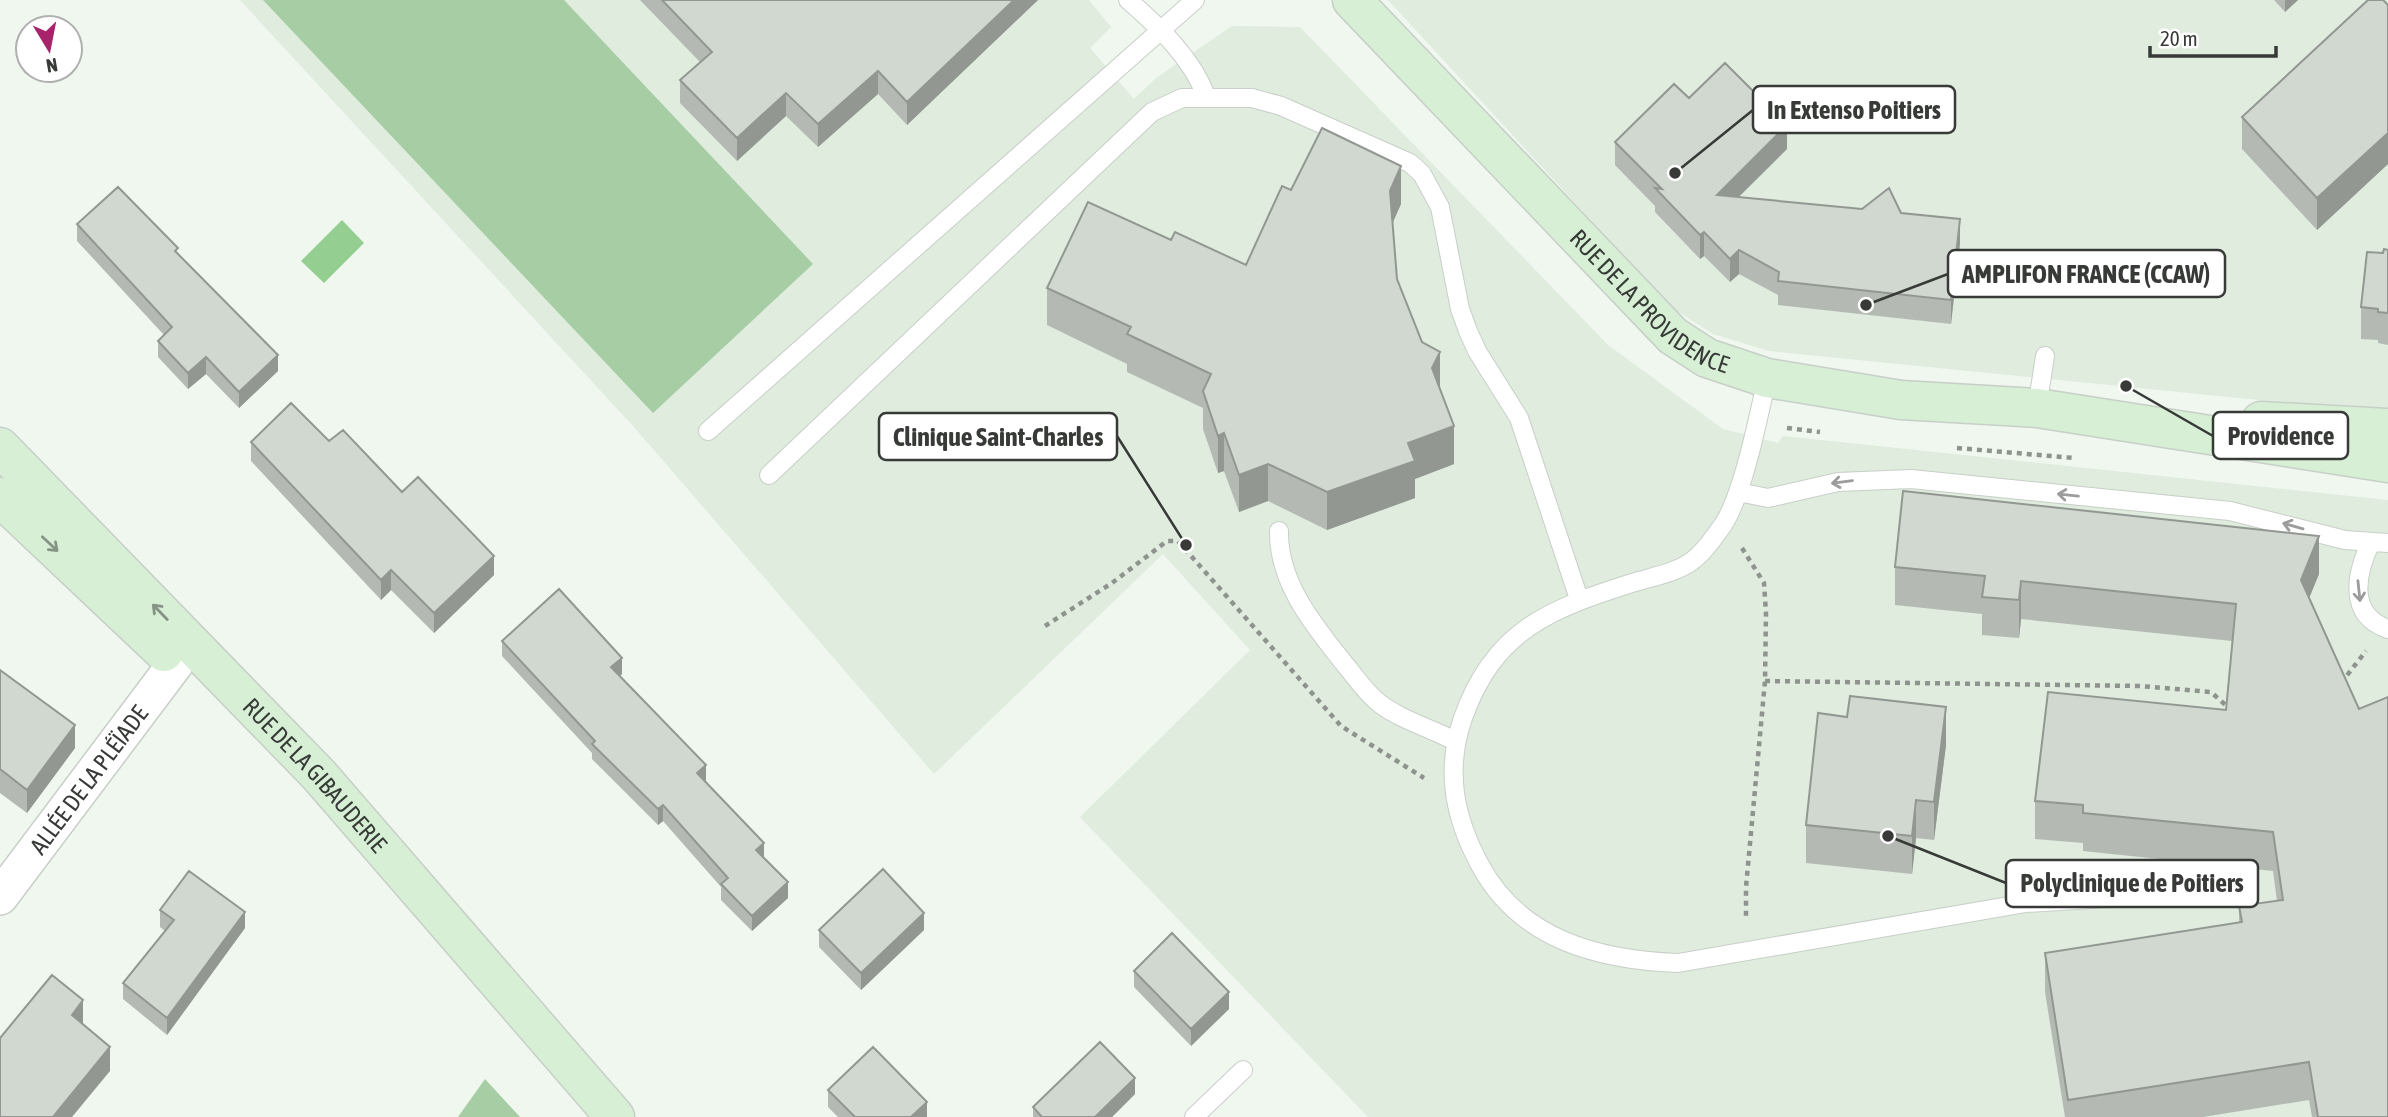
<svg xmlns="http://www.w3.org/2000/svg" width="2388" height="1117" viewBox="0 0 2388 1117" font-family="'Asap Condensed',sans-serif">
	<style>
		.built { fill: #dfecde }
		.green { fill: #a6cda4 }
		.water { fill: #94cf91 }
		.lines { fill: none; stroke-linecap: round; stroke-linejoin: round }
		.lane-casing { stroke: #c8cfc8; stroke-width: 20 }
		.street-casing { stroke: #c8cfc8; stroke-width: 38 }
		.secondary-casing { stroke: #c8cfc8; stroke-width: 41 }
		.path { stroke: #8e938e; stroke-width: 4.5; stroke-dasharray: 5 5; stroke-linecap: butt }
		.lane { stroke: #fff; stroke-width: 18 }
		.street { stroke: #fff; stroke-width: 35 }
		.secondary { stroke: #d6efd5; stroke-width: 38 }
		.wall { fill: #b4bab3 }
		.shaded-wall { fill: #929792 }
		.building { fill: #d1d8d0; stroke: #929792; stroke-width: 2 }
		.oneway { stroke: #9b9c9b }
		.oneway2 { stroke: #869486 }
		.labels { text-anchor: middle; dominant-baseline: central; stroke-width: 7; stroke-linejoin: round; paint-order: stroke }
		.street-label { font-size: 24px; fill: #373a37; stroke: #fff }
		.leader { fill: none; stroke: #373a37; stroke-width: 2.5 }
		.callout-dot { fill: #373a37; stroke: #fff; stroke-width: 2.5 }
		.callout { fill: #fff; stroke: #373a37; stroke-width: 2.5 }
		.callout-label { font-size: 26px; text-anchor: middle; font-weight: bold; fill: #373a37 }
	</style>
	<rect width="100%" height="100%" fill="#eff7ef"/>
	<path class="built" d="M240,0H1089L1111,27L1090,48L1134,99L1156,78L1232,26L1300,27L1608,345L1723,429L1778,443L1783,436L2388,500V1117H1368L1080,817L1250,650L1163,554L934,774L634,427Z
		M1388,0H2388V413L1769,351L1713,334L1671,307Z"/>
	<path class="green" d="M263,0H564L813,264L653,413Z
		M485,1079L520,1117H458Z"/>
	<path class="water" d="M342,220L364,243L324,283L301,261Z"/>
	<g class="lines">
		<defs>
			<path id="lane" d="M1128,0C1159,27 1192,58 1206,96
				M1767,378C1759,414 1742,502 1720,529C1713,539 1702,554 1692,561C1676,573 1651,577 1632,583C1550,609 1494,630 1463,718C1445,770 1454,817 1480,865C1520,940 1599,960 1678,963L2026,903L2235,890
				M2037,408L2045,356
				M708,431L1195,0
				M769,475L1152,112L1182,98H1252L1281,106L1410,163L1422,174L1440,207L1460,309L1468,331L1477,351L1519,418L1579,599
				M1738,492L1768,498L1838,482L1911,479L2230,511L2345,540L2388,543
				M1279,531C1278,584 1316,628 1347,667C1357,679 1366,693 1379,703C1401,720 1430,728 1455,741
				M2371,542C2356,573 2347,615 2388,629
				M1194,1117L1243,1070"/>
			<g id="street">
				<path id="s1" d="M0,897L176,663"/>
			</g>
			<g id="secondary">
				<path id="s2" d="M1352,0L1673,336L1707,358L1767,378L1901,400L2037,408L2388,463"/>
				<path d="M2261,421L2388,428"/>
				<path id="s3" d="M0,447L319,775L615,1117"/>
				<path d="M0,497L164,652"/>
			</g>
		</defs>
		<use href="#lane" class="lane-casing"/>
		<use href="#street" class="street-casing"/>
		<use href="#secondary" class="secondary-casing"/>
		<path class="path" d="M1787,428L1820,432
			M1957,448L2074,458
			M1742,548L1764,583L1766,613L1765,681L1746,887V920
			M1045,626L1112,583L1167,541H1178L1341,726L1424,778
			M1765,681L2140,686L2211,692L2230,709
			M2341,683L2366,651"/>
		<use href="#lane" class="lane"/>
		<use href="#street" class="street"/>
		<use href="#secondary" class="secondary"/>
	</g>
	<path class="wall" d="M640,0H1038L907,125L878,94L818,147L786,116L737,161L680,103V80L700,62Z
		M2274,0H2298L2285,12Z
		M2388,5V164L2317,230L2242,149V117Z
		M1689,98L1787,149L1739,197L1901,213L1960,243L1951,324L1778,305V295L1739,274L1730,282L1704,256L1700,259L1655,212V206L1615,165V142Z
		M1291,190L1401,204L1392,223L1397,279L1440,390L1454,464L1415,479V498L1327,530L1268,501L1239,512L1224,471L1218,473L1203,429V408L1127,372V364L1047,325V288L1171,240L1246,265Z
		M77,224L178,253L278,371L239,408L206,374L188,389L158,357V341L164,335L77,241Z
		M2388,250V345L2378,343V340L2361,339V307L2383,253Z
		M329,441L402,492L494,575L434,633L391,590L381,600L251,461V442Z
		M1895,567L2319,574L2309,598L2388,1117H2312L2309,1100L2203,1117H2065L2045,992V953L2239,923V906L2277,901L2273,871L2083,851V843L2035,839V801L2226,710L2232,641L2021,619L2019,638L1982,635V614L1895,605Z
		M502,641L622,674L619,676L706,780L705,781L764,858L788,898L752,931L721,900V887L663,821L658,825L592,759V753L502,656Z
		M0,670L75,748L27,813L0,793Z
		M1946,745L1934,840L1916,838L1912,874L1806,863V825Z
		M160,910L245,928L167,1035L123,999V983L165,931L160,927Z
		M819,930H924L861,990L819,947Z
		M1134,971L1229,1009L1191,1046L1134,987Z
		M828,1090L927,1117H838L828,1107Z
		M1135,1094L1112,1117H1033V1107Z"/>
	<path class="shaded-wall" d="M1014,0H1038L907,125V102Z
		M2285,0H2298L2285,12Z
		M878,71V94L818,147V124Z
		M786,93V116L737,161V138Z
		M1787,125V149L1717,218V195Z
		M2388,133V164L2317,230V198Z
		M1401,166V204L1390,229V191Z
		M1960,219V243L1951,324V300Z
		M1704,232V256L1700,259V235Z
		M1739,250V274L1730,282V259Z
		M1440,352V390L1432,368Z
		M278,355V371L239,408V392Z
		M206,357V374L188,389V373Z
		M1454,426V464L1415,479V498L1327,530V492L1408,443Z
		M1224,433V471L1218,473V436Z
		M1268,464V501L1239,512V475Z
		M2319,536V574L2301,618V580Z
		M494,556V575L434,633V613Z
		M391,570V590L381,600V580Z
		M2021,581V619L2019,638V600Z
		M622,658V674L611,683V667Z
		M1946,707V745L1934,840V802Z
		M75,725V748L27,813V790Z
		M706,765V780L697,788V773Z
		M1916,800V838L1912,874V836Z
		M663,805V821L658,825V809Z
		M764,843V859L756,850Z
		M788,882V898L752,931V916Z
		M245,912V928L167,1035V1018Z
		M924,913V930L861,990V973Z
		M1229,992V1009L1191,1046V1029Z
		M83,1000V1024L72,1015Z
		M110,1047V1071L72,1117H53Z
		M1135,1078V1094L1112,1117H1095Z
		M927,1102V1117H911Z"/>
	<path class="building" d="M662,0H1014L907,102L878,71L818,124L786,93L737,138L680,80L712,52Z
		M2368,0H2383L2388,5V133L2317,198L2242,117Z
		M1725,63L1787,125L1717,195L1862,209L1889,188L1901,213L1960,219L1951,300L1778,281L1779,272L1739,250L1730,259L1704,232L1700,235L1655,188L1662,189L1615,142L1674,84L1689,98Z
		M1322,128L1401,166L1390,191L1397,279L1422,342L1440,352L1432,368L1454,426L1408,443L1415,461L1327,492L1268,464L1239,475L1224,433L1218,436L1203,391L1211,374L1127,334L1131,327L1047,288L1088,202L1171,240L1175,232L1246,265L1282,186L1291,190Z
		M118,187L178,248L175,251L278,355L239,392L206,357L188,373L158,341L172,327L77,224Z
		M2384,249L2388,250V313L2378,312V309L2361,307L2367,252L2383,253Z
		M291,403L329,441L343,430L402,492L418,477L494,556L434,613L391,570L381,580L251,442Z
		M1903,491L2319,536L2301,580L2359,709L2388,697V1117H2318L2309,1062L2068,1100L2045,953L2242,922L2239,906L2283,900L2273,832L2083,813V805L2035,801L2048,692L2226,710L2236,604L2021,581L2019,600L1982,597L1985,576L1895,567Z
		M559,589L622,658L611,667L706,765L697,773L764,843L756,850L788,882L752,916L721,884L728,878L663,805L658,809L592,744L595,741L502,641Z
		M0,670L75,725L27,790L0,769Z
		M1850,696L1946,707L1934,802L1916,800L1912,836L1806,825L1818,713L1847,717Z
		M883,869L924,913L861,973L819,930Z
		M189,871L245,912L167,1018L123,983L174,920L160,910Z
		M1172,933L1229,992L1191,1029L1134,971Z
		M52,975L83,1000L72,1015L110,1047L53,1117H0V1038Z
		M1100,1042L1135,1078L1095,1117H1042L1033,1107Z
		M873,1047L927,1102L911,1117H855L828,1090Z"/>
	<defs><path id="oneway-shaft" d="M-6 0H5M1.5-3L5.5 0L1.5 3" fill="none" stroke-width="1.6" stroke-linecap="round" stroke-linejoin="round" transform="scale(1.75)"/></defs>
	<g class="oneway">
		<use href="#oneway-shaft" transform="translate(1842 482) rotate(173)"/>
		<use href="#oneway-shaft" transform="translate(2068 495) rotate(-174)"/>
		<use href="#oneway-shaft" transform="translate(2293 526) rotate(-164)"/>
		<use href="#oneway-shaft" transform="translate(2359 591) rotate(84)"/>
	</g>
	<g class="oneway2">
		<use href="#oneway-shaft" transform="translate(50 544) rotate(43)"/>
		<use href="#oneway-shaft" transform="translate(160 612) rotate(-134)"/>
	</g>
	<g class="labels">
		<g class="street-label">
			<text stroke="none"><textPath href="#s2" startOffset="425">RUE DE LA PROVIDENCE</textPath></text>
			<text stroke="none"><textPath href="#s3" startOffset="455">RUE DE LA GIBAUDERIE</textPath></text>
			<text stroke="none"><textPath href="#s1" startOffset="147">ALLÉE DE LA PLÉÏADE</textPath></text>
		</g>
	</g>
	<path class="leader" d="M1675 173L1753 110M1866 305L1948 274M2126 386L2213 436M1186 545L1117 436M1888 836L2006 883"/>
	<g class="callout-dot">
		<circle cx="1675" cy="173" r="7"/>
		<circle cx="1866" cy="305" r="7"/>
		<circle cx="2126" cy="386" r="7"/>
		<circle cx="1186" cy="545" r="7"/>
		<circle cx="1888" cy="836" r="7"/>
	</g>
	<g class="callout">
		<rect x="1753" y="86" width="202" height="47" rx="7"/>
		<rect x="1948" y="250" width="277" height="47" rx="7"/>
		<rect x="2213" y="412" width="135" height="47" rx="7"/>
		<rect x="879" y="413" width="238" height="47" rx="7"/>
		<rect x="2006" y="860" width="252" height="47" rx="7"/>
	</g>
	<g class="callout-label">
		<text x="1854" y="119">In Extenso Poitiers</text>
		<text x="2086" y="283">AMPLIFON FRANCE (CCAW)</text>
		<text x="2281" y="445">Providence</text>
		<text x="998" y="446">Clinique Saint-Charles</text>
		<text x="2132" y="892">Polyclinique de Poitiers</text>
	</g>
	<g transform="translate(49 49) rotate(170)"><circle r="33" fill="#ffffff" stroke="#afb0af" stroke-width="2"/>
	<path d="M0-5L12 26L0 18L-12 26Z" fill="#a9236b"/>
	<text y="-10" font-size="19" font-weight="bold" text-anchor="middle" fill="#373a37">N</text>
	</g>
	<path d="M2150 46v10h126v-10" fill="none" stroke="#373a37" stroke-width="3.5"/>
	<text x="2160" y="46" font-size="21" fill="#373a37" stroke="#ffffff" stroke-width="5" paint-order="stroke">20 m</text>
</svg>
